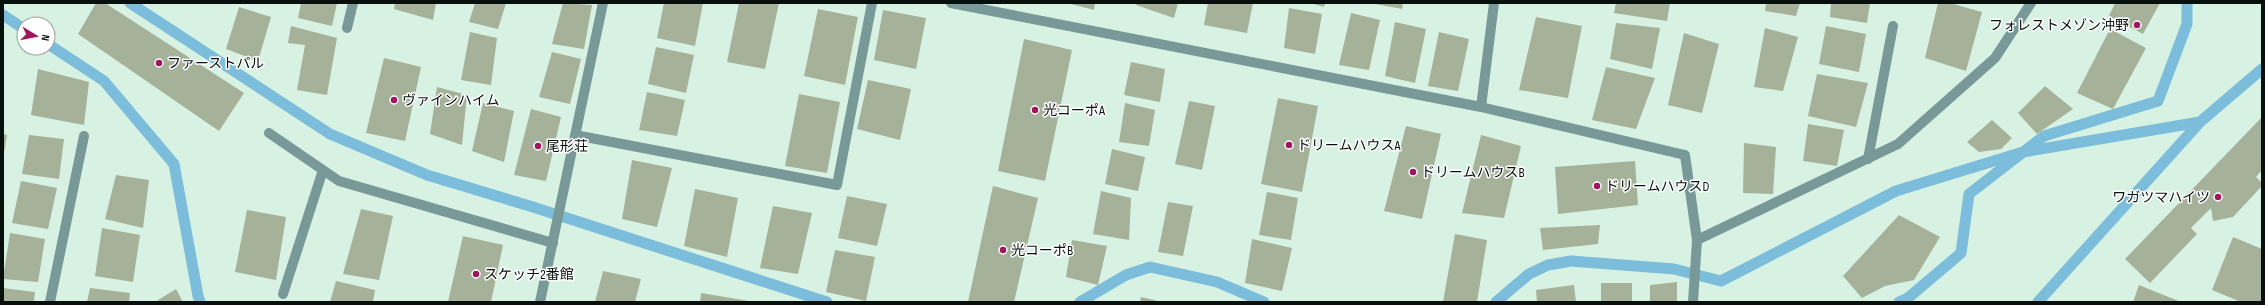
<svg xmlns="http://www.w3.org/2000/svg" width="2265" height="305" viewBox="0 0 2265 305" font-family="'Sofia Sans Condensed','Noto Sans JP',sans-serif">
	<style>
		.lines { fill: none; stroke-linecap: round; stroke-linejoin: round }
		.stream { stroke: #7bbdda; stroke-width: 11 }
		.building { fill: #a6b19a }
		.lane { stroke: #799998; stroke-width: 10 }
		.street { stroke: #799998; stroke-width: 10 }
		.poi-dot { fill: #a1155f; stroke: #fff; stroke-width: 1.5 }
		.labels { text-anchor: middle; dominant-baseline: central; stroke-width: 3; stroke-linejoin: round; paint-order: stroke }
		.poi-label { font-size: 14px; fill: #07100c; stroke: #fff; text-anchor: start }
	</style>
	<rect width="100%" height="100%" fill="#d7f2e3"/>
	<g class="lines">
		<path class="stream" d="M130,3L330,134L427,175L533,207L827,302
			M3,15L24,29
			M48,44L104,81L174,164L198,296L200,302
			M1080,302L1126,275L1150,267L1217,282L1264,302
			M1496,302L1529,274L1548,265L1571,261L1674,269L1721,281L1896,191L2023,152L2200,122
			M1899,302L1908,298L1961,253L1969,194L2044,136L2158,101L2187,24V3
			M2038,302L2200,122L2262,69"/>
	</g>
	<path class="building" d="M96,3H105L244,93L219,131L78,34Z
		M301,3H337L332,26L298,18Z
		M395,3H436L433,20L394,9Z
		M475,3H506L498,29L469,22Z
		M563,3L592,5L584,49L552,44Z
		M664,3H703L695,46L657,38Z
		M739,3H779L765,69L727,62Z
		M1067,3H1095L1094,10Z
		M1137,3H1178L1174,18L1136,5Z
		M1208,3H1253L1247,33L1204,25Z
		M1310,3H1325L1324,7Z
		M1370,3H1403L1402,9Z
		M1616,3H1670L1667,21L1614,13Z
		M1766,3H1800L1796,16L1765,11Z
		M1831,3H1870L1867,23L1830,17Z
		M1938,3H1950L1982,12L1966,71L1925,58Z
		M2115,3H2160L2143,34L2109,16Z
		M239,7L271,17L258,61L226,49Z
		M1289,8L1322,14L1315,54L1284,48Z
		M818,9L858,17L845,85L804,76Z
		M883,10L926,18L916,69L874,60Z
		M1351,13L1380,20L1369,70L1339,65Z
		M1536,17L1582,26L1568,98L1519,90Z
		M1395,22L1426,29L1415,83L1385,76Z
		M1616,23L1660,28L1652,69L1610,59Z
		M291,26L337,38L327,95L297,90L305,45L288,43Z
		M1826,26L1866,34L1859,72L1819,64Z
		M1765,28L1798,37L1783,91L1754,87Z
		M2110,29L2146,48L2113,109L2077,93Z
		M470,32L497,38L491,85L461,80Z
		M1439,32L1469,39L1458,91L1428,86Z
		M1684,33L1719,44L1702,113L1668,105Z
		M1024,39L1072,50L1045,181L998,171Z
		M656,47L694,55L686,93L648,84Z
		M552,52L581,59L570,104L539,97Z
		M384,58L421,67L405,141L366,133Z
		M1131,62L1165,69L1160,102L1124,95Z
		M1606,67L1655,78L1636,129L1592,120Z
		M38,69L89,82L84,125L31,115Z
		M1817,74L1868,83L1856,127L1808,116Z
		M868,80L911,89L900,140L857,129Z
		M2045,86L2073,109L2037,134L2018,113Z
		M437,87L467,95L462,145L430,134Z
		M647,92L685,100L677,136L639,130Z
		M799,94L840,102L827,173L785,166Z
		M1278,98L1318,106L1302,192L1261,184Z
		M1189,101L1215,106L1202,170L1175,164Z
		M483,103L514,111L504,162L472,151Z
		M1125,103L1155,110L1149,146L1119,142Z
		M531,109L561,117L546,181L514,175Z
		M2262,117V170L2256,177L2262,183V186L2233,217L2213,221L2211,208L2191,228L2197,234L2150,283L2125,259Z
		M1992,120L2012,138L2001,149L1979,152L1967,142Z
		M1808,124L1844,130L1837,166L1803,161Z
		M1406,126L1441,134L1422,219L1384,211Z
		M3,134L7,135L4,153H3Z
		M29,135L64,139L59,179L22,174Z
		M1481,135L1521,146L1504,218L1462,213Z
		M1744,143L1776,147L1773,194L1743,193Z
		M1112,149L1145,157L1138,191L1105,184Z
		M632,160L672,168L657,227L622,219Z
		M1635,161L1638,205L1558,214L1555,167Z
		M116,175L149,180L143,228L105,219Z
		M21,181L57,188L48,229L12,223Z
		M993,186L1038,198L1014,302H968Z
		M695,189L738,198L727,257L684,246Z
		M1101,191L1131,198L1129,240L1093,234Z
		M1267,192L1298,198L1291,240L1259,235Z
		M847,196L887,204L877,246L838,238Z
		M1168,202L1193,206L1183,256L1158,252Z
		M773,206L812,213L798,274L760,268Z
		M361,209L393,216L379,280L343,274Z
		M247,210L286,217L276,280L235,272Z
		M1899,215L1940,237L1914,280L1885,286L1862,298L1843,276Z
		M1600,225L1598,244L1543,250L1540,228Z
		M102,228L140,235L133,282L95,276Z
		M10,233L45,239L38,282L3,279Z
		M1455,234L1487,240L1477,302H1443Z
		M463,236L503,245L491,302H448Z
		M2233,237L2262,249V302H2241L2212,290Z
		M1252,239L1292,248L1282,291L1245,283Z
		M1072,240L1107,246L1098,285L1066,277Z
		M835,250L875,257L866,301L826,292Z
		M603,271L641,279L635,302H595Z
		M336,281L375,290L373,302H330Z
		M1677,282V302H1650V285Z
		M1601,283H1632V302H1601Z
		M1574,285L1576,302H1537L1536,290Z
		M2139,285L2181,302H2133Z
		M3,288L35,292L34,302H3Z
		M90,288L130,293L129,302H87Z
		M176,289L183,302H155Z
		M701,293L749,301V302H700Z
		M1141,297L1158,301V302H1140Z"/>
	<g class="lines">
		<path class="lane" d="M269,133L339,181L553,243
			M283,294L323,170"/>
		<path class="street" d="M951,3L1481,107L1685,155L1697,240L1693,302
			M347,28L353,3
			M1481,107L1494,3
			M575,135L837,185L872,3
			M1868,159L1893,26
			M1697,240L1898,144L1995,58L2031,3
			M50,302L84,136
			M540,302L603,3"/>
	</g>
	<g class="poi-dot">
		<circle cx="2137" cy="25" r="4"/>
		<circle cx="159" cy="63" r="4"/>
		<circle cx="394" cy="100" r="4"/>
		<circle cx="1035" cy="110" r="4"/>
		<circle cx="1289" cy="145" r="4"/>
		<circle cx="538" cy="146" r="4"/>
		<circle cx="1413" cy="172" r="4"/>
		<circle cx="1597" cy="186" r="4"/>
		<circle cx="2218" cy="197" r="4"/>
		<circle cx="1003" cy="250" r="4"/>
		<circle cx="476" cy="274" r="4"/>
	</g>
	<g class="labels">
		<g class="poi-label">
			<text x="2129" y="25" text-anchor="end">フォレストメゾン沖野</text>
			<text x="167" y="63">ファーストパル</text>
			<text x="402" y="100">ヴァインハイム</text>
			<text x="1043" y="110">光コーポA</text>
			<text x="1297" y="145">ドリームハウスA</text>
			<text x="546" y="146">尾形荘</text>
			<text x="1421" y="172">ドリームハウスB</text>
			<text x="1605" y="186">ドリームハウスD</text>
			<text x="2210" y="197" text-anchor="end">ワガツマハイツ</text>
			<text x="1011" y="250">光コーポB</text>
			<text x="484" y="274">スケッチ2番館</text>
		</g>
	</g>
	<rect width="2265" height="305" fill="none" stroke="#07100c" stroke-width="8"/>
	<g transform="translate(36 36) rotate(100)"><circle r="19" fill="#ffffff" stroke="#9c9f9e"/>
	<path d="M0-3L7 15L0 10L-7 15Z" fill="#a1155f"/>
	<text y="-6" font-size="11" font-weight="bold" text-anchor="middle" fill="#07100c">N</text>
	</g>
</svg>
